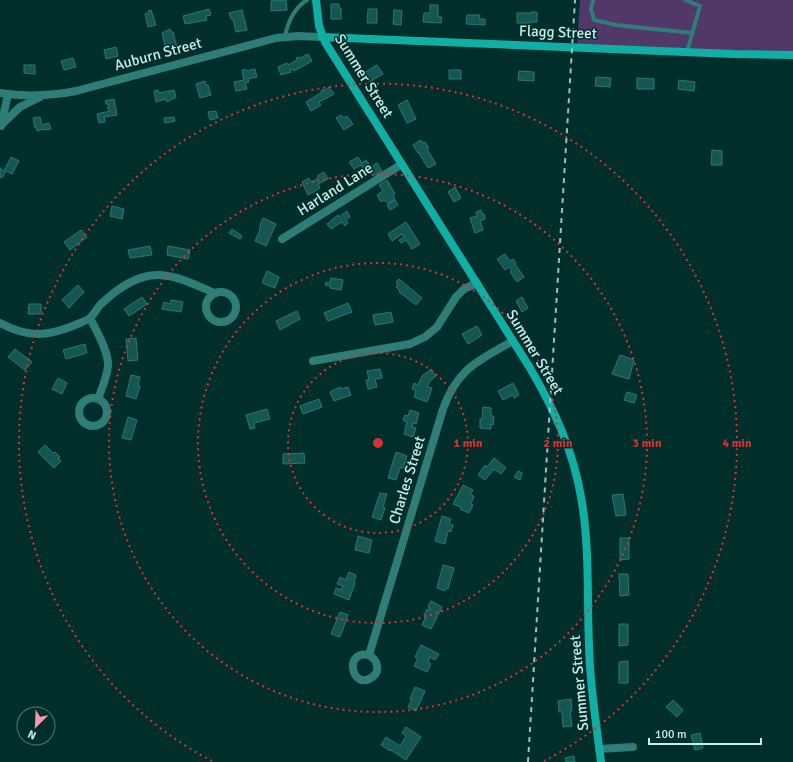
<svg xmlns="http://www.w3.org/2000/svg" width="793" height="762" viewBox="0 0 793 762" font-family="Signika,sans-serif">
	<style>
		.green { fill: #523769 }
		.building { fill: #155652; stroke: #267a74 }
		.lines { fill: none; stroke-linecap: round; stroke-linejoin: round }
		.lane { stroke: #2e7d77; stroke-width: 4 }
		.street { stroke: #2e7d77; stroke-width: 8 }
		.secondary { stroke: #10aea4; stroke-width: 8 }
		.rail { stroke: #9bc3bf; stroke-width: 2; stroke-dasharray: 5 5; stroke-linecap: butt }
		.ring { fill: none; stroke: #d53232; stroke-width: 2; stroke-dasharray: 2 4 }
		.labels { text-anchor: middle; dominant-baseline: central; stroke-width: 3; stroke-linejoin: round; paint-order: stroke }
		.street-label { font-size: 15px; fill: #c8eeea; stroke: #002e2b }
		.centre { fill: #d53232; stroke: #002e2b; stroke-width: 2 }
		.ring-label { font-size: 12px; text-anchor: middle; font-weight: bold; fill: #d53232; stroke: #002e2b; stroke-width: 3; stroke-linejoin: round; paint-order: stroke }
	</style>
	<rect width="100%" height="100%" fill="#002e2b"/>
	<path class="green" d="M580,0H793V53L577,44Z"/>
	<path class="building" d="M286,0L287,10L271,11V1Z
		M331,4H339V8H341V19H331Z
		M430,5H438V17H442L441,23L423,22L424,13H430Z
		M209,9L211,15L206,16L207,20L185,24L183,16Z
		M368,9H377V23H367Z
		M151,10L156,25L148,27L145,14L149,13L148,11Z
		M242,10L247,30L236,32L233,19H231L229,13Z
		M394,10L402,11L401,25L393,24Z
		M531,12H537V22H531V23H517V13H531Z
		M467,15H480L479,19H485V25L466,24Z
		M170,29L171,32H173L177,47L166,50L162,33Z
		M116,47L118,56L106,59L104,50Z
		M308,54L312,61L294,71L292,69L290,70L291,72L281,75L278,67L287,63L288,65L297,60L296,58L299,57L300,58Z
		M73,58L76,67L64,70L61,61Z
		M24,65H35V74L24,73Z
		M377,65L383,74L369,82L368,80L369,79L364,73Z
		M245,69L246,71L255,69L257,77L248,79L249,82L245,83L247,89L236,91L234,82L244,80L242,70Z
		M449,70H461V79H449Z
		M519,71L534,72V81L518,80Z
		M596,77L611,78L610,87L595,86Z
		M637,78L654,79V89H637Z
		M679,80L695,82L694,91L678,89Z
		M205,81L206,85H208L211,95L200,98L196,84Z
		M329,87L334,94L319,102L321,105L311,111L306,102L322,92L321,91L323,89L324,91Z
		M158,90L159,93L174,90L176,97L167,102L166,99L156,102L154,91Z
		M114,99L117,115L104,117L105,122L99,123L97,114L110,111L107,108L109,107L108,104H106L105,101Z
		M407,100L416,119L407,123L398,105Z
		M216,111L218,118L210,120L208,112Z
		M341,115L344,118L347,116L353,124L344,130L336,118Z
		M40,117L42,125L49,123L51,129L44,130L43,129L37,131V128H35L33,118Z
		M174,117L175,121L165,123L164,118Z
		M421,140L423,143L425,142L429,148L427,149L436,164L428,168L419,153H418L413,145Z
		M712,150L722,151V165H711Z
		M11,157L19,161L12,174L6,171L2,178L0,177V168L4,171Z
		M358,157L362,163L366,160L371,167L377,163L382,171L373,176L370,172L367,174L361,165L354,169L349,162Z
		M324,172L328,179L318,184L320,188L308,195L302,182L309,178L311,182L318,178L317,176Z
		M387,180L395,194L393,195L395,199L388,203L384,200L381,202L377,195L383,191L379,185Z
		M455,187L461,198L454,202L448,192Z
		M395,200L398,205L390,210L387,205Z
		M112,206L124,209L122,219L110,216Z
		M481,210L482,214H484L485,219L480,221L483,230L475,233L470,218L477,216L476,212Z
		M347,211L350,217L346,220L348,223L345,226L342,222L331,229L327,224L338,215L339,217Z
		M263,218L276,224L266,246L255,241L260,230L259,229L261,226L260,225Z
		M406,222L420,244L412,249L406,240L401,243L399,240L404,237L402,234L392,241L388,234Z
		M232,229L242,236L240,239L229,233Z
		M81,230L87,237L70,250L64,242Z
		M150,246L152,255L130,258L128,250Z
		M168,246L190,250L188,259L167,255Z
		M505,254L510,261L513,259L516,263L515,264L524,277L517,282L510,272L512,271L509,267L505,270L497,259Z
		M267,271L279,277L275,288L262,283Z
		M331,278L343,280L341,290L330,288V286L325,285L326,282L330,283Z
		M399,279L422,298L416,305L399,292L400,291L396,287L398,284L396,282Z
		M78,285L84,292L69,308L62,300Z
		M142,297L147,304L129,316L124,309Z
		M522,297L528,308L522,312L516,301Z
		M171,300L183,302L181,312L162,309L164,302L170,304Z
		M348,303L352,312L328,321L324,313Z
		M29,304H41V314H28Z
		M297,311L300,319L280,330L276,321Z
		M391,312L393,322L375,325L373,315Z
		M477,326L482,335L468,344L462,334Z
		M136,338L138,360L128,361L126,339Z
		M85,344L87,353L66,359L63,350Z
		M15,349L32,362L25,370L8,357Z
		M620,355L634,360L629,379L612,374Z
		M380,369L382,378L375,379L377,387L368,389L366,380H369L367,371Z
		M431,369L436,376L430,381L427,387L432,388L427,402L414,397L416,391L412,389L414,383L418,385L422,376Z
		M131,375L140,377L138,385L140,386L136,399L126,396Z
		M58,378L67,383L62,394L52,389Z
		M513,383L519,395L514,398L513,395L503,400L498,391Z
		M340,387L341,389L348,387L351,395L334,401L330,392Z
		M627,392L637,395L634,403L624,400Z
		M319,399L322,407L303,414L300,406Z
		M483,407L491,408V416H494L493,425L491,424V429L480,428V419H482Z
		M267,409L270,419L254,423L255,428L250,429L246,415Z
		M410,410L419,413L416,424L413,423L412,427L416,428L413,437L404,434L407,422L403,420L405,415L408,416Z
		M128,417L137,420L131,440L122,438Z
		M45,445L53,453L55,452L60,457L58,458L61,461L54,468L38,452Z
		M396,452L407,456L403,468H400L396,480L388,478Z
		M304,453L305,463L283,464V454Z
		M494,458L506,468L501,474L494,469L485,480L478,475L485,465L487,467Z
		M518,471L522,473L520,480L514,477Z
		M463,485L473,490L470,495L474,496L471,504L473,505L469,513L460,509L461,507L453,504Z
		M380,493L387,494L383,507L385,508L381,520L372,517Z
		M623,494L626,515L616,516L612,495Z
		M442,516L451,519L449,524L453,525L451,532L448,531L445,544L435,541Z
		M358,536L372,540L369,553L355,550Z
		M620,538H629V559L620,560Z
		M443,565L454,568L448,589L446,588L445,591L437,588Z
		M349,572L356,575L354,582L355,583L349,600L334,594L336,588L341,590L343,586L337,584L340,577L346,580Z
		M619,574H628L629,595L620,596Z
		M431,601L442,607L431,629L422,625L426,616L424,615L427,609L429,610L430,608L428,607Z
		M340,612L348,615L340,637L331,634Z
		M619,624H628V645L619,646Z
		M421,645L439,654L435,660L430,657L428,662L431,664L427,672L414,666L418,658L415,657Z
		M628,661V683H619V662Z
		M415,687L425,691L416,711L408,707L412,699H410Z
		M571,699L572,711H570L572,726L563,727L562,712H559L558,701Z
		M673,700L683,710L677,717L666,707Z
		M406,727L421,737L406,760L391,750L390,751L381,745L386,737L400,746L406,736L402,733Z
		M700,733L703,748L695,750L691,735Z
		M574,756L575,762H566L565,758Z"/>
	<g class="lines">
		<path class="lane" d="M593,0L591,9L594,20L616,25L692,33
			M685,0L700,6L687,52
			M285,36C288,22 294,8 307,0"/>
		<path class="street" d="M0,93C26,97 50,96 76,91L276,38L298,36L322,37
			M0,122L1,125L20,107L40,97
			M1,126L8,94
			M282,239L402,164
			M206 307a15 15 0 1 1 30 0a15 15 0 1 1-30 0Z
			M90,318C96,330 109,352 108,366C107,377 102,388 98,399
			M0,323C26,337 45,337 73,326C78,323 85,322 90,318C94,315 97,308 101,304C117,289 137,274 160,275C179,276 197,286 215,293
			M313,361L410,344L425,337L437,327L456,297L464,289L477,283
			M79 412a14 14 0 1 1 28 0a14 14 0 1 1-28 0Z
			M369,655C378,660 381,672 371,678C352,690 343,650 369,655L443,409C458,368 478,361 513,341
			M599,749L633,747"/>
		<path class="secondary" d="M316,0L319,26L325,42L530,368C554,409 573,450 581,497C591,552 586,610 590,666C592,698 597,730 601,762
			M322,37L733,54L793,55"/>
		<path class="rail" d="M528,762L575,0"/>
	</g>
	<g class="ring">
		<circle cx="378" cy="443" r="90"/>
		<circle cx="378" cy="443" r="180"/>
		<circle cx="378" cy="443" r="269"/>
		<path d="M212 761A359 359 0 1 1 544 761"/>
	</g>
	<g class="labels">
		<g class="street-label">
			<text transform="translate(558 32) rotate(2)">Flagg Street</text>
			<text transform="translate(158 54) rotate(-15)">Auburn Street</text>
			<text transform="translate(364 76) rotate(58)">Summer Street</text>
			<text transform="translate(335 189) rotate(-32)">Harland Lane</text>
			<text transform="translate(535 352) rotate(59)">Summer Street</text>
			<text transform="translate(407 480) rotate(-73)">Charles Street</text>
			<text transform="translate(579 683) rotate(-95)">Summer Street</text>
		</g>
	</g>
	<circle cx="378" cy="443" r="6" class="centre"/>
	<g class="ring-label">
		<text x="468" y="447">1 min</text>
		<text x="558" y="447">2 min</text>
		<text x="647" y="447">3 min</text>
		<text x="737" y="447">4 min</text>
	</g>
	<g transform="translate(36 726) rotate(204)"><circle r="19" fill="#002e2b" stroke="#507b77"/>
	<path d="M0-3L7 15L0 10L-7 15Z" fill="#f39aaa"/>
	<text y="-6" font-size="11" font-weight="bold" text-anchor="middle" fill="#c8eeea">N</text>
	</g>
	<path d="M649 738v6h112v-6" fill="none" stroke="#c8eeea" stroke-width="2"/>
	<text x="655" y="738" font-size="12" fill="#c8eeea" stroke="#002e2b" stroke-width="3" paint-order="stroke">100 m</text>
</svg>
